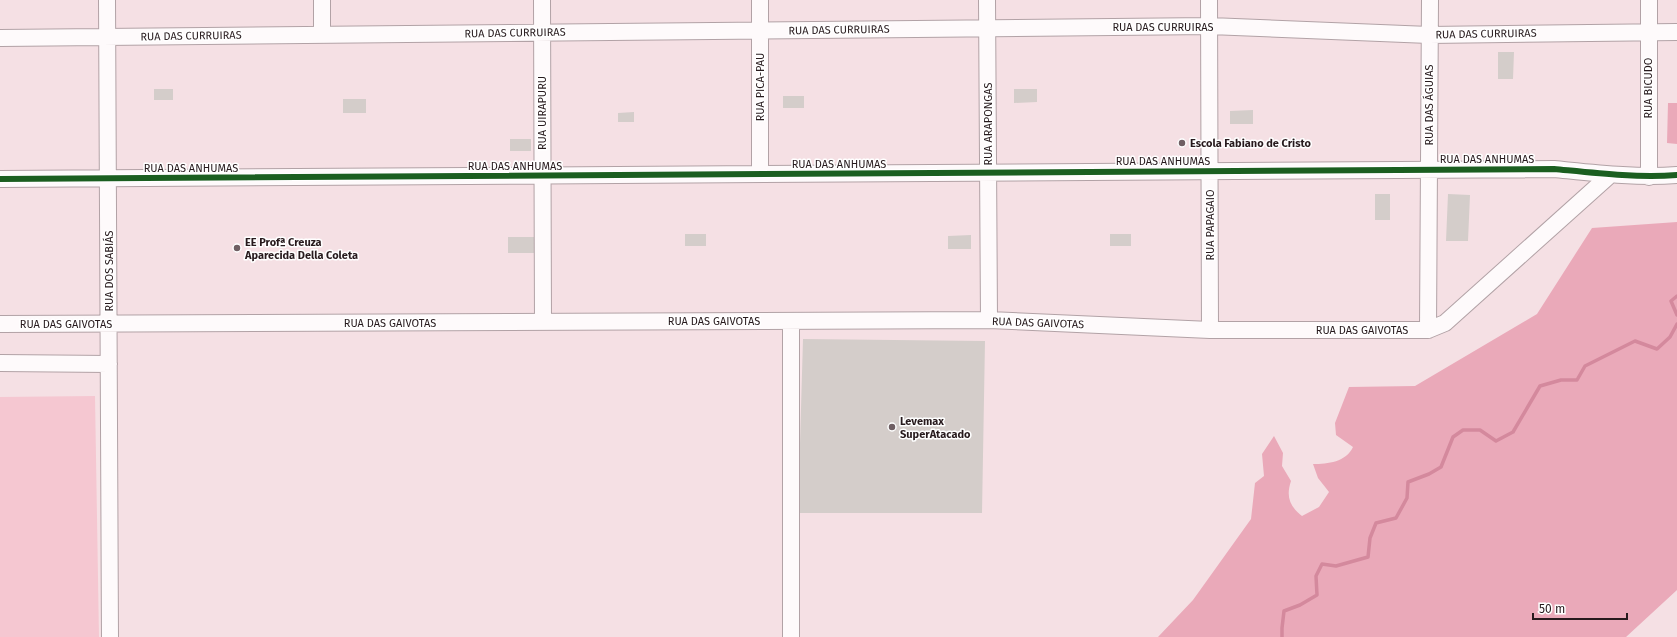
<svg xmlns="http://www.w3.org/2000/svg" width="1677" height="637" viewBox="0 0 1677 637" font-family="'Fira Sans',sans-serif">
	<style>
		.green { fill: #f5c7d1 }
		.forest { fill: #eaa9b9 }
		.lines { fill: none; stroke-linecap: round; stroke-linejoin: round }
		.stream { stroke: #d4899d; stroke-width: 3.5 }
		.building { fill: #d4cdca }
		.minor-casing { stroke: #b2a2a6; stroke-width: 18 }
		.minor { stroke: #fefafb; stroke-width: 16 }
		.cycleway-casing { stroke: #fff; stroke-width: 8 }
		.cycleway { stroke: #1b5e20; stroke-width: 6 }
		.poi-dot { fill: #6f5f63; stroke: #fff; stroke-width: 1.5 }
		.labels { text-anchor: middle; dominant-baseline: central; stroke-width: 3; stroke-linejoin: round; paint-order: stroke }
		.street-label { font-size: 11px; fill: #271a1d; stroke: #fff }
		.poi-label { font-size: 11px; font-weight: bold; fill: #271a1d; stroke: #fff; text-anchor: start }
	</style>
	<rect width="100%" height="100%" fill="#f5e0e4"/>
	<path class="green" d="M95,396L99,637H0V397Z"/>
	<path class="forest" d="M1668,103H1677V144L1667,143Z
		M1677,222V590L1626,637H1158L1193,600L1251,519L1255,483L1264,476L1262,454L1274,436L1283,453L1282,466L1291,481C1286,496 1289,506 1302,516L1319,507L1329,492L1318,478L1313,464C1328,464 1346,462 1353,447L1336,435L1335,423L1349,387L1415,386L1537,314L1592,228Z"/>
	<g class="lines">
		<path class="stream" d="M1677,296L1671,301L1677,315
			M1282,637V628L1284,611L1300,605L1317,595L1316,576L1322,564L1336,566L1368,557L1370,538L1376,523L1396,518L1407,498L1408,482L1429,474L1441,467L1453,437L1463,430H1480L1496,441L1513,432L1540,386L1561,380H1577L1585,366L1635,341L1657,349L1670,337L1677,324"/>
	</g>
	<path class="building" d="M1498,52H1514L1513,79H1498Z
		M154,89H173V100H154Z
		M1014,89H1037V102L1014,103Z
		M783,96H804V108H783Z
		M343,99H366V113H343Z
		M1253,110V124H1230V111Z
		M634,112V122H618V113Z
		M510,139H531V151H510Z
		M1375,194H1390V220H1375Z
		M1448,194L1470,195L1468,241H1446Z
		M685,234H706V246H685Z
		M1110,234H1131V246H1110Z
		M971,235V249H948V236Z
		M508,237H534V253H508Z
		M803,339L985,341L982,513H798Z"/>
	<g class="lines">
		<defs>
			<path id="minor" d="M107,0L110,637
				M322,0V35
				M542,0L543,322
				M760,0V174
				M987,0L989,320
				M1209,0L1210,330
				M0,38L1210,26L1429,35L1677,32
				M1649,177V0
				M0,179L1554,169C1595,173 1636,178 1677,175
				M791,321V637
				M0,324L989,320L1210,330H1428L1445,323L1610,175
				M1428,330L1430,0
				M0,363L109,364"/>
		</defs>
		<use href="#minor" class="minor-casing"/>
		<use href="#minor" class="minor"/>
		<defs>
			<path id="cycleway" d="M0,179L1554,169C1595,173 1636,178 1677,175"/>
		</defs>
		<use href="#cycleway" class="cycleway-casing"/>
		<use href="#cycleway" class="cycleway"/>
	</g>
	<g class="poi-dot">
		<circle cx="1182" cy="143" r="4"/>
		<circle cx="237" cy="248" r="4"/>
		<circle cx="892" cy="427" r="4"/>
	</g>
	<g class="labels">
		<g class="street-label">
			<text x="1163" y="27">RUA DAS CURRUIRAS</text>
			<text transform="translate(839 30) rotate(-1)">RUA DAS CURRUIRAS</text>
			<text transform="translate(515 33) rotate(-1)">RUA DAS CURRUIRAS</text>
			<text transform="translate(1486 34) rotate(-1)">RUA DAS CURRUIRAS</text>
			<text transform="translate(191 36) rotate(-1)">RUA DAS CURRUIRAS</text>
			<text transform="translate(760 87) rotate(-90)">RUA PICA-PAU</text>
			<text transform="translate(1648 88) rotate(-90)">RUA BICUDO</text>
			<text transform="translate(1429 105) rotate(-90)">RUA DAS ÁGUIAS</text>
			<text transform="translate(542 113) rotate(-90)">RUA UIRAPURU</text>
			<text transform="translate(988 124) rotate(-90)">RUA ARAPONGAS</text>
			<text x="1487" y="159">RUA DAS ANHUMAS</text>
			<text x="1163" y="161">RUA DAS ANHUMAS</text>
			<text x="839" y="164">RUA DAS ANHUMAS</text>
			<text x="515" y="166">RUA DAS ANHUMAS</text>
			<text x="191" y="168">RUA DAS ANHUMAS</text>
			<text transform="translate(1210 225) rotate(-90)">RUA PAPAGAIO</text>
			<text transform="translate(109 271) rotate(-90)">RUA DOS SABIÁS</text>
			<text x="714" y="321">RUA DAS GAIVOTAS</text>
			<text x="390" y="323">RUA DAS GAIVOTAS</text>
			<text transform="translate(1038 323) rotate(2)">RUA DAS GAIVOTAS</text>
			<text x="66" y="324">RUA DAS GAIVOTAS</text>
			<text x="1362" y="330">RUA DAS GAIVOTAS</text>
		</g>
		<g class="poi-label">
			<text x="1190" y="143">Escola Fabiano de Cristo</text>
			<text x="245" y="242">EE Profª Creuza<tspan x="245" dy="13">Aparecida Della Coleta</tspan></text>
			<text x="900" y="421">Levemax<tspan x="900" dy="13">SuperAtacado</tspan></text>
		</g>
	</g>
	<path d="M1533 613v6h94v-6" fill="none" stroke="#271a1d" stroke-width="2"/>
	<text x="1539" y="613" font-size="12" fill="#271a1d" stroke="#ffffff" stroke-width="3" paint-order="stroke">50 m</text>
</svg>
